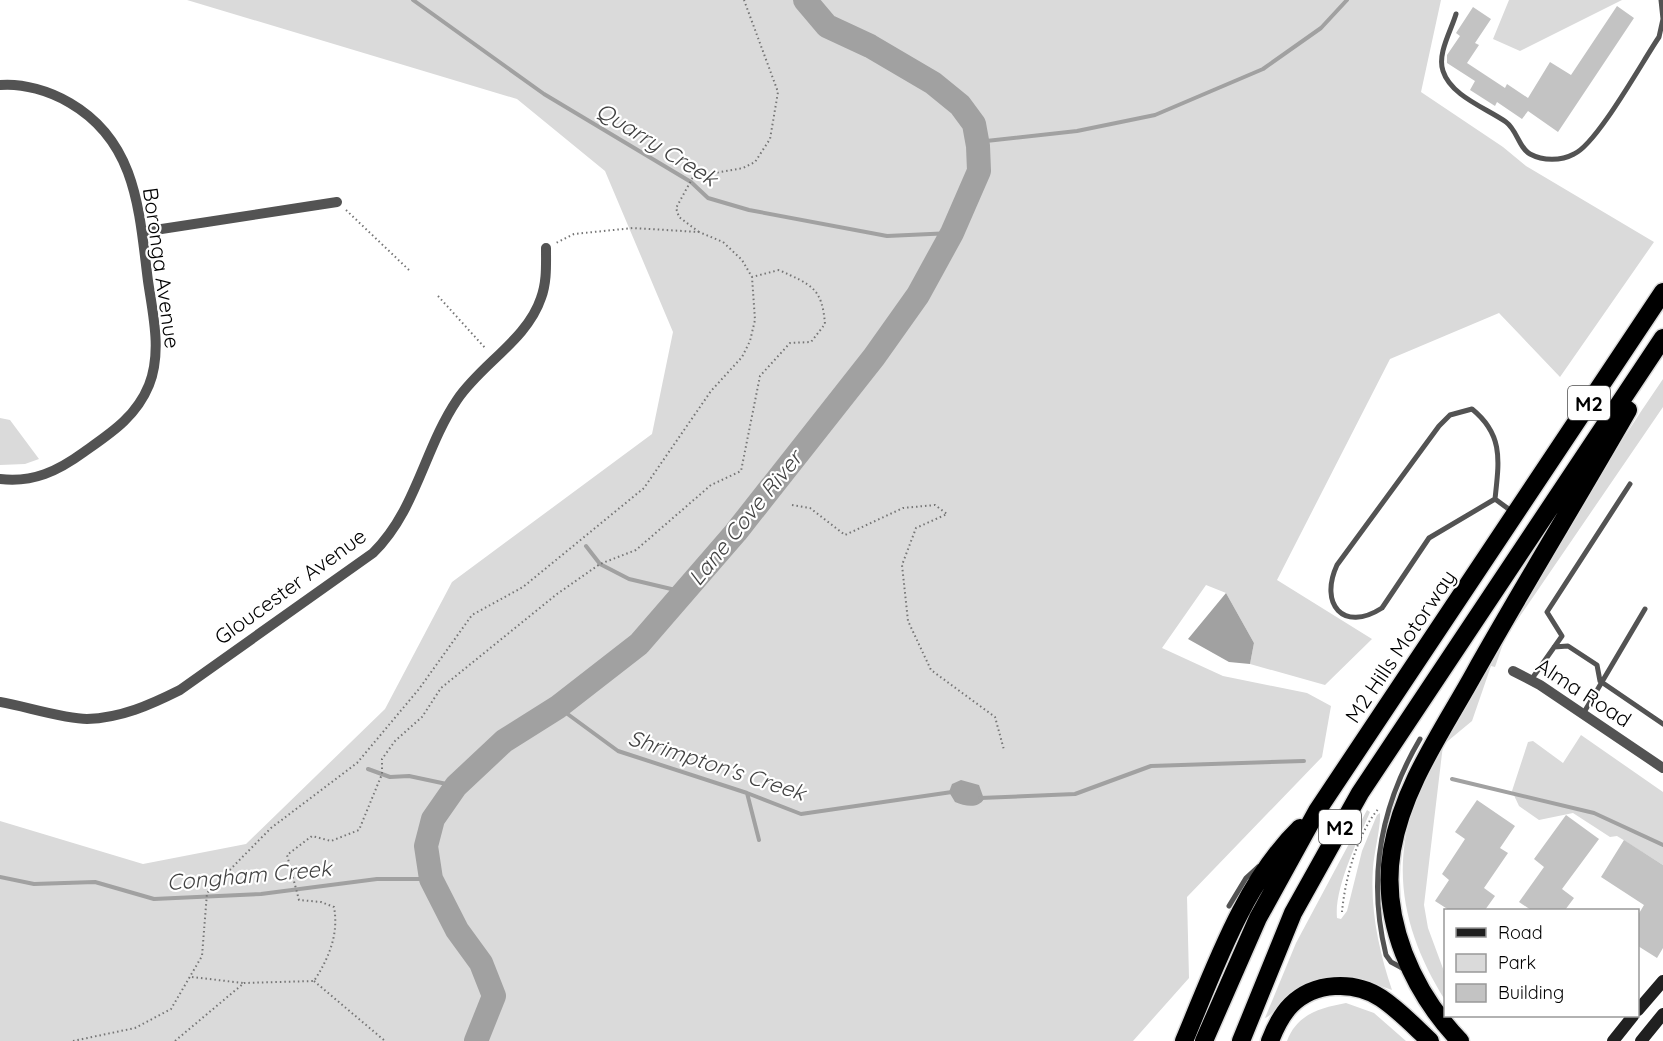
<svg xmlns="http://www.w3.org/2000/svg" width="1663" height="1041" viewBox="0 0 1663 1041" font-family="Quicksand,sans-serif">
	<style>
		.green { fill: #dadada }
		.water { fill: #a1a1a1 }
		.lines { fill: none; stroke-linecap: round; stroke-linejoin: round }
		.stream { stroke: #a1a1a1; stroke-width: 4 }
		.river { stroke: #a1a1a1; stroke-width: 24 }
		.building { fill: #c3c3c3 }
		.highway-casing { stroke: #dbdbdb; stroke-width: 21 }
		.path { stroke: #757575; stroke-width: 2; stroke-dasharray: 1.5 3; stroke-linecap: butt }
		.lane { stroke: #535353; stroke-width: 5 }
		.street { stroke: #535353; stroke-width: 10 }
		.secondary { stroke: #202020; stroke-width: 12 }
		.highway { stroke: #000; stroke-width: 18 }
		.labels { text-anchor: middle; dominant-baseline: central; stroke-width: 4.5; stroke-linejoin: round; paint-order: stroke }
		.shield { fill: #fff; stroke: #4c4c4c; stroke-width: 1.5 }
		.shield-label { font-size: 20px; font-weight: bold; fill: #000 }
		.street-label { font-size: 21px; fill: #000; stroke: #fff }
		.water-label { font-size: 22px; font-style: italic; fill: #424242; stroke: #fff }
	</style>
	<rect width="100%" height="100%" fill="#fff"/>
	<path class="green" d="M187,0H1441L1421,92L1503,147L1526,166L1654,242L1560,377L1499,313L1390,359L1277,580L1372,639L1325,685L1250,664L1254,643L1226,593L1206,585L1162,648L1223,676L1307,693L1331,706L1322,757L1187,897L1189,978L1133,1041H0V821L143,864L246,844L385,709L452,582L652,434L673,332L605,171L517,99Z
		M1509,0H1622L1520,51L1493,39Z
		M1663,379V407L1505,638L1495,667L1491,666L1472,721L1443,745L1424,905L1428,928L1445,974V1000C1415,952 1396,899 1405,841C1415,771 1469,694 1505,634C1556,548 1606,461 1663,379Z
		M0,418L10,420L39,459L25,464L0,465Z
		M1581,735L1663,792V865L1617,836L1610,837L1573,813L1539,820L1519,806L1512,791L1528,742L1533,741L1563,763Z
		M1367,810L1370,812C1358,840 1334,888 1337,918L1341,919L1347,911L1362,851L1377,815L1380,813C1381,827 1374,852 1373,868C1370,910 1379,951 1392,990C1355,976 1321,970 1287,996C1280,1002 1272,1016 1265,1018L1296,943Z
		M1346,1003L1374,1013L1406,1041H1287C1297,1014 1320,1008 1346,1003Z"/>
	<path class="water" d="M1226,593L1254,643L1250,664L1229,662L1188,639Z
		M961,780L979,785L984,799C978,809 965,806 955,802L949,792L952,784Z"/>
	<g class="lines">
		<path class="stream" d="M413,0L544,94L691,182L708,198L749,210L887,236L952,233
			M977,142L1077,131L1155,115L1263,69L1321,28L1347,0
			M586,546L600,564L629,579L684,592
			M558,707L618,751L747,793L801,814L952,792
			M368,769L390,777L409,776L456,786
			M1452,779L1594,813L1663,845
			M747,793L759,840
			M980,798L1075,794L1151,766L1304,761
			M0,877L34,884L95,882L154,899L261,894L377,879H431"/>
		<path class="river" d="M476,1041L494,996L481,963L457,930L431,879L426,846L433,819L456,786L504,741L558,707L639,644L736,532L874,357L918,295L952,233L979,171L978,146L974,124L960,105L933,83L870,46L827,26L805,0"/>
	</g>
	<path class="building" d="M1617,6L1634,18L1558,132L1528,111L1522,119L1497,102L1495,106L1470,90L1475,81L1447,63V55L1460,36L1456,33L1473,7L1491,19L1475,43L1479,45L1467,63L1505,88L1507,84L1528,98L1550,62L1571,75Z
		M1477,800L1515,826L1500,848L1508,853L1484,888L1495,896L1485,910H1449L1435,901L1449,880L1442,874L1465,839L1455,832Z
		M1566,815L1599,839L1562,889L1574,898L1565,910H1531L1519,902L1544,867L1534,859Z
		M1624,840L1663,865V948L1657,958L1638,946V915L1644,905L1601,877Z"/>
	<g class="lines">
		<defs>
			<path id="highway" d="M1184,1041C1214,970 1244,882 1300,828
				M1204,1041L1258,918L1317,811L1663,292
				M1241,1041L1293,913L1360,793L1663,338
				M1270,1041C1275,1028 1281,1015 1291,1005C1314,982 1354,980 1381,998C1399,1010 1414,1026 1430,1041
				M1460,1041C1413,992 1380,920 1392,850C1403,786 1443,730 1474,674C1524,585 1577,499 1628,410"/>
		</defs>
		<use href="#highway" class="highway-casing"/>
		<path class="path" d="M346,210L409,270
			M699,232L679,217L676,208L693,177L743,168L755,162L770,139L778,92L744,0
			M438,296L486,349
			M792,505L810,508L845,535L903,508L935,505L947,514L916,528L902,565L908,621L931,670L995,717L1004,750
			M1342,912C1345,879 1357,834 1379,808
			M192,977L243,983
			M314,981L385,1041
			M73,1041L135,1028L171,1009L202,956L207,893L271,828L357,763L419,689L472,615L523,587L644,488L711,391L742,357L750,341L755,320L752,277L742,260L723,242L699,232L633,228L574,234L556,243
			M175,1041L244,983L314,981C329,958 339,934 334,907L321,902L299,900L287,855L312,836L331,841L359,830L382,774V759L395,741L422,717L441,688L557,594L600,564L636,550L711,485L741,471L760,376L790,343L811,342L825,324C822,287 811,285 779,270L752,277"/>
		<path class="lane" d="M1456,14C1451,31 1437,54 1443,71C1451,96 1486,108 1506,122C1517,130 1519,148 1530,154C1543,161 1561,161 1574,154C1597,144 1642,62 1659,37L1663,19L1661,0
			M1472,409C1504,435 1499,461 1495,499L1429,538L1382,608C1343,633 1319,604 1337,565L1439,426L1450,415Z
			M1495,499L1514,513
			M1554,647L1568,646L1597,665L1600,681L1663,724
			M1531,680L1562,636L1547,612L1630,484
			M1583,714L1645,609
			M1229,906L1246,878L1258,867
			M1404,969L1391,962L1386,955C1367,878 1380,807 1420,739"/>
		<path class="street" d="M0,85C23,83 50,91 70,103C137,142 139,211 148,281C153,315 162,352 149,385C136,417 111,433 84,452C58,471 33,483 0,479
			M142,232L337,202
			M1513,671L1540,685L1663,768
			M0,702C24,706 64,719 87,719C121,718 150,705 180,690L373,553C416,511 424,449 457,400C481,364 527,340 541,298C547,282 546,265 546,248"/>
		<path class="secondary" d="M1638,1010L1663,981
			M1613,1041L1633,1016
			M1641,1041L1663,1014"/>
		<use href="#highway" class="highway"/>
	</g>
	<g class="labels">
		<g class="shield">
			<rect x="1568" y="386" width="42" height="34" rx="4.5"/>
			<rect x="1319" y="810" width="42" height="34" rx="4.5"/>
		</g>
		<g class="shield-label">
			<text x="1589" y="403">M2</text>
			<text x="1340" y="827">M2</text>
		</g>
		<g class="street-label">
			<text transform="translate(162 268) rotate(82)">Boronga Avenue</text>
			<text transform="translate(290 586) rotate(-36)">Gloucester Avenue</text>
			<text transform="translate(1400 646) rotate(-56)">M2 Hills Motorway</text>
			<text transform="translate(1584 692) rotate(33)">Alma Road</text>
		</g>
		<g class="water-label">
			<text transform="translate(657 144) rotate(32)">Quarry Creek</text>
			<text transform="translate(745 518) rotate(-51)">Lane Cove River</text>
			<text transform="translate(717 765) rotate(18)">Shrimpton's Creek</text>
			<text transform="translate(249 875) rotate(-5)">Congham Creek</text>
		</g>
	</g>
	<rect x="1444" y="909" width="195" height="108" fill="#ffffff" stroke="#999999" stroke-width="1.5"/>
	<rect x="1456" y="928" width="30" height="9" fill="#202020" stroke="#999999" stroke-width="1.5"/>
	<text x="1498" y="939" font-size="18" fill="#000000">Road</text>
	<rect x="1456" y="954" width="30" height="18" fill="#dadada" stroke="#999999" stroke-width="1.5"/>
	<text x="1498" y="969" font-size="18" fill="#000000">Park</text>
	<rect x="1456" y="984" width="30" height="18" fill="#c3c3c3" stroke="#999999" stroke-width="1.5"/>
	<text x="1498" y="999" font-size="18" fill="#000000">Building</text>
</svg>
